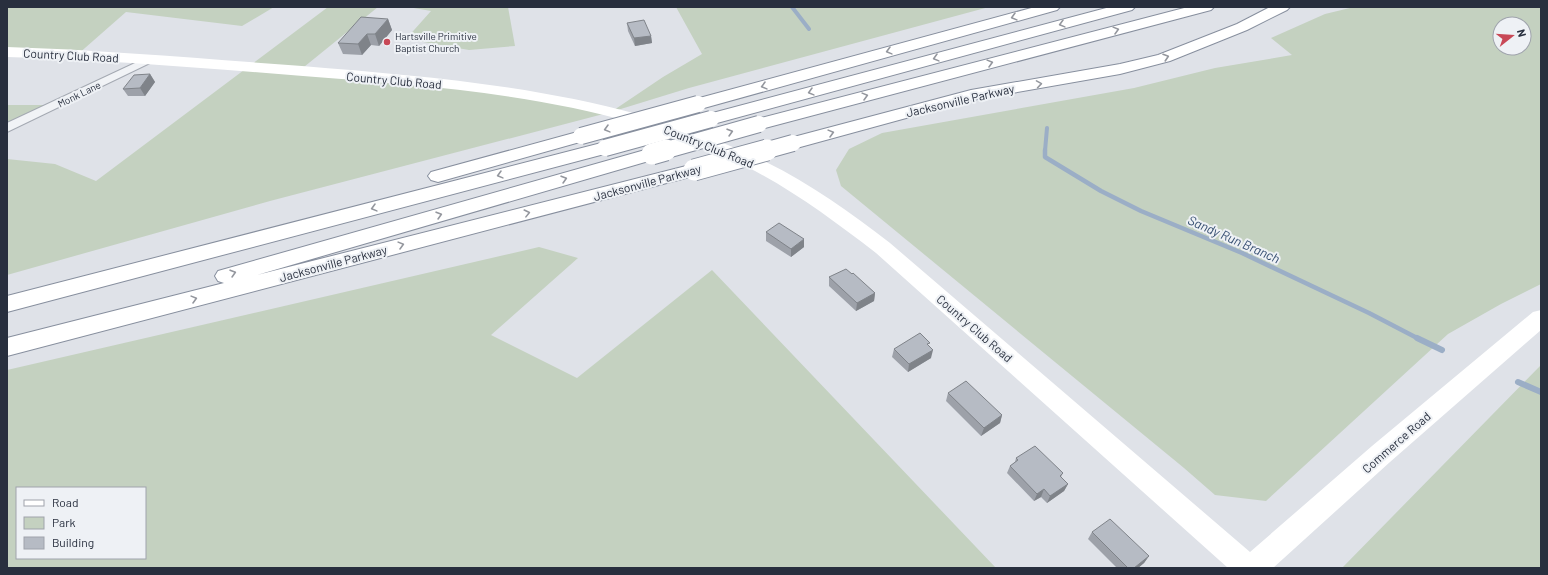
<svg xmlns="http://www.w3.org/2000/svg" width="1548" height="575" viewBox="0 0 1548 575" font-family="Barlow,sans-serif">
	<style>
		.green { fill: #c4d1c0; fill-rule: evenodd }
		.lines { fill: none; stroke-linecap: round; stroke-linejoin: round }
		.stream-far2 { stroke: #9baec6; stroke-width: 4 }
		.stream-far1 { stroke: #9baec6; stroke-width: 4.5 }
		.stream { stroke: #9baec6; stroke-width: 6 }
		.street-casing { stroke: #a4a9b2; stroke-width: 2 }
		.highway-casing { stroke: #878f9e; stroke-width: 2 }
		.street { fill: #f1f3f6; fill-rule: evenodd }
		.secondary { fill: #fff; fill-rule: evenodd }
		.highway { fill: #fff; fill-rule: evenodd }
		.highway-bridge-far1-casing { stroke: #878f9e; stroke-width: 18; stroke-linecap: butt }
		.highway-bridge-casing { stroke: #878f9e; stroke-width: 23; stroke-linecap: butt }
		.highway-bridge-far1 { stroke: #fff; stroke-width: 16 }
		.highway-bridge { stroke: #fff; stroke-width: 21 }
		.wall { fill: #9da1a9 }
		.shaded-wall { fill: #7f8389 }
		.building { fill: #b6bbc4; stroke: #7f8389 }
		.oneway { stroke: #94979e }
		.poi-dot { fill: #c84856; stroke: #eef1f5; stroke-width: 1.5 }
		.labels { text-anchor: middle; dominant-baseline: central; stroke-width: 4; stroke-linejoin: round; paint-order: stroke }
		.far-poi-label { font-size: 10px; fill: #282f3e; stroke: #eef1f5; text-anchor: start }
		.far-street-label { font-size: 10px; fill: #282f3e; stroke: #eef1f5 }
		.street-label { font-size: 12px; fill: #282f3e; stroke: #eef1f5 }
		.water-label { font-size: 13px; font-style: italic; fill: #344d70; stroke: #eef1f5 }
	</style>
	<rect width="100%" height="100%" fill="#dfe2e8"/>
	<path class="green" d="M7,7H274L242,26L126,12L77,55L7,52Z
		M328,7H378L299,71L457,86L611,112L663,77L702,54L676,7H989L689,88L611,112L270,201L7,275V159L55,164L96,181Z
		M408,7H508L515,46L469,50L406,39L431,11Z
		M1354,7H1541V284L1501,304L1448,334L1266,501L1215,495L1184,468L841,186L836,170L849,149L882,133L1134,88L1215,68L1292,55L1271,38L1325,14ZM1500,24H1524V48H1500Z
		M7,105H54L7,128Z
		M539,247L578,258L491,335L577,378L712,270L996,568H7V370ZM17,488H145V558H17Z
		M1541,365V568H1342Z"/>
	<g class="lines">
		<path class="stream-far2" d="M792,7L809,29
			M1045,151L1047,128"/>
		<path class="stream-far1" d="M1045,150V157L1101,191L1141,211L1242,253L1369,313L1419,339"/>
		<path class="stream" d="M1417,338L1442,350
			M1518,382L1541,392"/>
		<defs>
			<path id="street" d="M150,56L154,57L156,59L154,61L7,132V123Z"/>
			<path id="highway" d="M1035,7H1060L1057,10L704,108L698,109L692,108L689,104L692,100Z
				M1110,7H1135L1132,10L717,123L711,124L705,123L702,119L705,115Z
				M1188,7H1214L1211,10L765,128L759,129L753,128L750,124L753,120Z
				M1270,7H1290L1287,10L1247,30L1170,61L1120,74L972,100L793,149L786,147L784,143L786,139L971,90L1120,64L1158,55L1237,24Z
				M581,131L587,132L590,136L587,140L438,182L431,180L428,176L431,172Z
				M605,142L612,144L614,148L612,152L7,312V296Z
				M652,148L659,150L661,154L659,158L257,275L694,164L701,166L704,170L701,174L7,356V338L224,283L218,281L215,276L218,271Z"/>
		</defs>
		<use href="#street" class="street-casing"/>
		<use href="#highway" class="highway-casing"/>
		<use href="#street" class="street"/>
		<path class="secondary" d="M7,47C106,50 204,59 302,66C460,79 622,92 766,162C811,184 851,213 890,243L1250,552L1372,446L1533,312L1541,310V330L1390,462L1273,568H1228L876,253C837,223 798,194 755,171C617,98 455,88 303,76C204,68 106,60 7,57Z"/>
		<use href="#highway" class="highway"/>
		<defs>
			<path id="highway-bridge-far1" d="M581,136L698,104
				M605,148L711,119
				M663,151L759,124
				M764,151L793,143"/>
			<path id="highway-bridge" d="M652,154L666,150
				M694,170L767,150"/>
		</defs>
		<use href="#highway-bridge-far1" class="highway-bridge-far1-casing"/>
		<use href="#highway-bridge" class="highway-bridge-casing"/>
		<use href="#highway-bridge-far1" class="highway-bridge-far1"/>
		<use href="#highway-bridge" class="highway-bridge"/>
	</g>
	<path class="wall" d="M388,19L392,30L379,46L371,45L362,55L343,54L338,43Z
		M627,23L651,36L652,43L635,46L628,31Z
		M150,74L155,82L145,96H128L123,89Z
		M766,232L804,247L791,257L766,241Z
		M852,274L875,293L874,301L856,311L829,286V277Z
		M929,347L931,358L908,372L892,357L894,349Z
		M948,393L1002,415L1000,423L981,436L946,401Z
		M1016,458L1063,473L1061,477L1068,484L1064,491L1047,503L1041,497L1034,501L1007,473L1010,466L1015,462Z
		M1092,532L1149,556L1144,563L1138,568H1117L1088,539Z"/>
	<path class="shaded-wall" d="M388,19L392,30L379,46L375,34Z
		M367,34L371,45L362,55L358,44Z
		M651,36L652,43L635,46L634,38Z
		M150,74L155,82L145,96L140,88Z
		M804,239V247L791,257V249Z
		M875,293L874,301L856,311L857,303Z
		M933,350L931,358L908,372L909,364Z
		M1002,415L1000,423L981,436L984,428Z
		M1068,484L1064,491L1047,503L1050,496Z
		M1044,489L1041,497L1034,501L1037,494Z
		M1149,556L1144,563L1138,568H1134Z"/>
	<path class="building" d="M361,17L388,19L375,34H367L358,44L338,43Z
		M644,20L651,36L634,38L627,23Z
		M150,74L140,88L123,89L134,75Z
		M779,223L804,239L791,249L766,232Z
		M846,269L852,274L853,273L875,293L857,303L829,277Z
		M920,333L930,343L927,344L933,350L909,364L894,349Z
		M966,381L1002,415L984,428L948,393Z
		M1035,446L1063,473L1060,476L1068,484L1050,496L1044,489L1037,494L1010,466L1018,460L1016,458Z
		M1110,519L1149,556L1134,568H1128L1092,532Z"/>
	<defs><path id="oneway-chevron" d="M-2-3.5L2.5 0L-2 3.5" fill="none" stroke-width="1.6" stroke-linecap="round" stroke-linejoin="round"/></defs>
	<g class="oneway">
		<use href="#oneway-chevron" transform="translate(1014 17) rotate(165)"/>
		<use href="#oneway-chevron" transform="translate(1062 24) rotate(165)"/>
		<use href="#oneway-chevron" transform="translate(1116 30) rotate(-15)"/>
		<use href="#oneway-chevron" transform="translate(889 51) rotate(165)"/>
		<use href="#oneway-chevron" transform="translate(1166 57) rotate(-18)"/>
		<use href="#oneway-chevron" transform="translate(936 58) rotate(165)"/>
		<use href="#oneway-chevron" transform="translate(990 63) rotate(-15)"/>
		<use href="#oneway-chevron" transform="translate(1039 84) rotate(-9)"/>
		<use href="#oneway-chevron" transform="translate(764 86) rotate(165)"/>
		<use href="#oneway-chevron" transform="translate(811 92) rotate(165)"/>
		<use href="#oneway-chevron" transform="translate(865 96) rotate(-15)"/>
		<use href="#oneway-chevron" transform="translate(607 129) rotate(165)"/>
		<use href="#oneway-chevron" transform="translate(730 132) rotate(-16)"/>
		<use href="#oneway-chevron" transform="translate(831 133) rotate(-15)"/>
		<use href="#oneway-chevron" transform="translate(500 175) rotate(165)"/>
		<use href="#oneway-chevron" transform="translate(564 179) rotate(-16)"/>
		<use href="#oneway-chevron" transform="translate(374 208) rotate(165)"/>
		<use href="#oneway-chevron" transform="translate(527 213) rotate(-14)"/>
		<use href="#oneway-chevron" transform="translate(439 215) rotate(-16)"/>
		<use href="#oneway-chevron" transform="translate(401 245) rotate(-15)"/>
		<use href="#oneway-chevron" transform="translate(233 273) rotate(-16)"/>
		<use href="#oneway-chevron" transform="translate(194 299) rotate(-15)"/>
	</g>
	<circle class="poi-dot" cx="387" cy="42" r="4"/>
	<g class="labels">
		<g class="far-poi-label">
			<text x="395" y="36">Hartsville Primitive<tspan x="395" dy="12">Baptist Church</tspan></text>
		</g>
		<g class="far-street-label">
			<text transform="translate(79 94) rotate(-26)">Monk Lane</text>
		</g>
		<g class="street-label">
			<text transform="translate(71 55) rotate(3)">Country Club Road</text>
			<text transform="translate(394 80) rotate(5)">Country Club Road</text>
			<text transform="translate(960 100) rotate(-13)">Jacksonville Parkway</text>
			<text transform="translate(709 146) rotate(22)">Country Club Road</text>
			<text transform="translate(647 182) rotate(-15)">Jacksonville Parkway</text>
			<text transform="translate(333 263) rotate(-15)">Jacksonville Parkway</text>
			<text transform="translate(975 328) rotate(41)">Country Club Road</text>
			<text transform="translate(1396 442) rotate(-41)">Commerce Road</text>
		</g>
		<g class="water-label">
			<text transform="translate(1234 239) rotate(24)">Sandy Run Branch</text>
		</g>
	</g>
	<rect width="1548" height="575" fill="none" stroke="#282f3e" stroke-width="16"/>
	<rect x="16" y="487" width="130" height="72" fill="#eef1f5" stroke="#9fa3ac"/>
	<rect x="24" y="500" width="20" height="6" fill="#ffffff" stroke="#9fa3ac"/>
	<text x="52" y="507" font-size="12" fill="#282f3e">Road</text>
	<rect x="24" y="517" width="20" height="12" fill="#c4d1c0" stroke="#9fa3ac"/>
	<text x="52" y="527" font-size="12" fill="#282f3e">Park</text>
	<rect x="24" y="537" width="20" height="12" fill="#b6bbc4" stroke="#9fa3ac"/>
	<text x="52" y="547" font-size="12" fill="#282f3e">Building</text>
	<g transform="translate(1512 36) rotate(73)"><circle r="19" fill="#eef1f5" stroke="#9fa3ac"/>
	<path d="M0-3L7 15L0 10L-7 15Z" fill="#c84856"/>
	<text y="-6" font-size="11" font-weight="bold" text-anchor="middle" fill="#282f3e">N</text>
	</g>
</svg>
